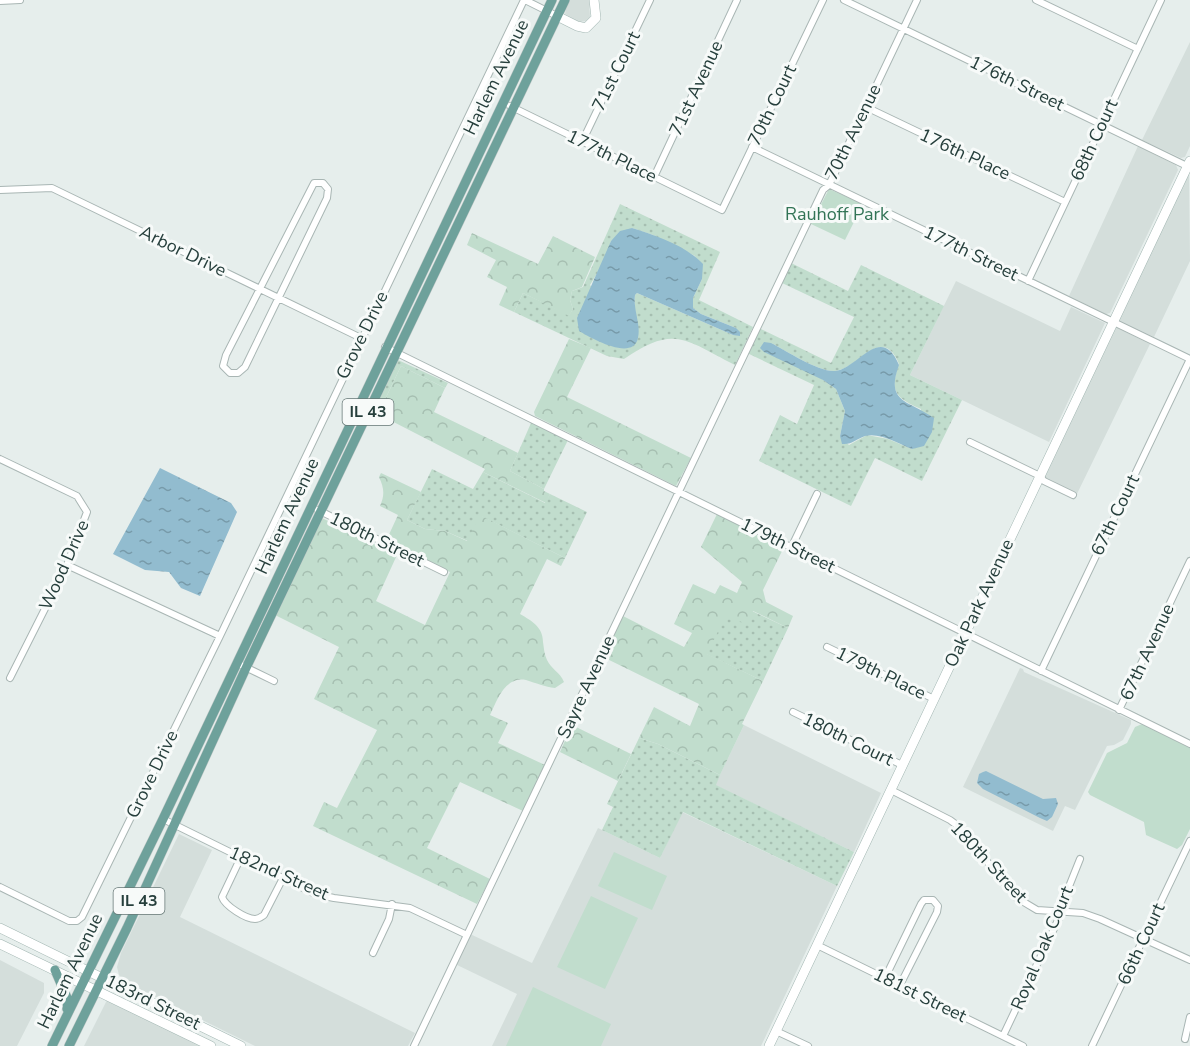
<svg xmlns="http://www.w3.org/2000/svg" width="1190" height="1046" viewBox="0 0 1190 1046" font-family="'Nunito Sans',sans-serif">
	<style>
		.built { fill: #d4dedb }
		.grass { fill: url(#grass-dots); fill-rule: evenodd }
		.forest { fill: url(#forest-crowns) }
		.green { fill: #c1ddcd }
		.water { fill: url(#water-ripples) }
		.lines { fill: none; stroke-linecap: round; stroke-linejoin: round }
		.street-casing { stroke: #a9b6b4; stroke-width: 8 }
		.secondary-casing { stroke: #a2b6b2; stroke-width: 10 }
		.primary-casing { stroke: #c2c9c8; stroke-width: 10 }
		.street { stroke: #fff; stroke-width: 6 }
		.secondary { stroke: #fff; stroke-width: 9 }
		.primary { stroke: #6ea19b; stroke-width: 9 }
		.labels { text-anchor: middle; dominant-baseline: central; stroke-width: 6; stroke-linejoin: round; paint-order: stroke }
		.shield { fill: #f7faf9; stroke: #657775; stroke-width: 1.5 }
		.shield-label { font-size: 16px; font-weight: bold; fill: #263f3c }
		.street-label { font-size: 18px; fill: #263f3c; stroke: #f7faf9 }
		.park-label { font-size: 18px; fill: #327456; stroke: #f7faf9 }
	</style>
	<defs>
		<pattern id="grass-dots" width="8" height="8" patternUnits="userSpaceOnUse" patternTransform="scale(1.5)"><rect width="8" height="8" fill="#c1ddcd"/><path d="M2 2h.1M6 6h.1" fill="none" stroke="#a6bfb1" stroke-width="1.8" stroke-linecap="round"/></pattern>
		<pattern id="forest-crowns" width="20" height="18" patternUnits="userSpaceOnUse" patternTransform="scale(1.5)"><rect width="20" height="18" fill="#c1ddcd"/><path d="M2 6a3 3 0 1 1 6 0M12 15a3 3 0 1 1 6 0" fill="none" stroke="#a6bfb1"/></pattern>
		<pattern id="water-ripples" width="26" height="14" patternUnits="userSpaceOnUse" patternTransform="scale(1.5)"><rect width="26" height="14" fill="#92bccf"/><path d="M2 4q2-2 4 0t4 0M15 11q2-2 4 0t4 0" fill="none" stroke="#779aa9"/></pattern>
	</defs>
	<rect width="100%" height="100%" fill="#e6eeec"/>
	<path class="built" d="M568,0H589L590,17L586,21L579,22L565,14Z
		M1190,42V146L1185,157L1181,158L1142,140Z
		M1138,146L1176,165L1178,170L1110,313L1106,314L1069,296Z
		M1189,171L1190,261L1154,337L1119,320Z
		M956,281L1060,331L1071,307L1105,323L1049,442L910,375Z
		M1116,327L1150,344L1074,500L1041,484Z
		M1020,668L1023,669L1024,672L1131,720V724L1123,740L1114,745L1107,746L1075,810L1065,806L1053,831L963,787Z
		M744,725L881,793L854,852L715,785Z
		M682,812L837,886L761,1046H492L517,994L455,964L470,934L532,963L598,828L660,858Z
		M179,834L212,850L180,917L415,1033L408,1046H255L125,982L119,975L117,967L121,953Z
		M0,960L44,983V993L17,1046H0Z
		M108,998L201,1046H84Z"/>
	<path class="grass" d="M620,204L720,252L699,300L753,327L735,365C685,340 675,324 624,359L607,356L514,312L523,293L569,315L573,309L570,300L572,291L583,287ZM632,228L653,235L695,256L702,279L693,298V308L701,314L736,328L733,335L637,293L635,295C633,310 639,324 638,339L590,285L603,264L611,241Z
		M791,263L848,291L861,265L944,306L910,375L962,400L922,481L875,458L851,506L759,461L780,415L797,424L814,385L747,353L759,328L831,363L854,317L782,283ZM771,343C787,351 818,372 835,371C859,369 882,323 899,364C889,392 896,398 921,409L912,449L888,439L867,435L849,445L840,436L845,411L836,389Z
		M398,360L448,383L445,388L401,366L378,414L372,412L394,363Z
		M531,423L568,440L544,489L510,471Z
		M432,469L473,489L483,472L545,503L550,494L587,512L565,558L481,516L468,541L445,531L425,529L407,520Z
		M752,611L788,628L763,681L706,654L725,615Z
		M639,738L658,744L720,775L716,785L854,852L837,886L683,812L660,858L602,830L613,807L607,804Z"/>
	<path class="forest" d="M472,233L538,264L553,236L595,257L582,287L572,291L570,300L573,309L569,316L523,293L514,312L499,305L507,287L487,277L496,260L467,245Z
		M569,339L591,348L567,397L691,458L676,486L535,416L534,412Z
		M401,366L445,388L434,412L518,453L510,471L544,489V491L550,494L546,503L483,472L485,469L378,414Z
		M381,473L421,492L407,520L425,529L445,531L467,541L480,515L565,558L561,566L547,559L520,614C532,621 543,627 543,642C544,648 544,654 547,660C551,669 560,672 564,682L555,688C545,687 536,683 526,680C505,676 497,700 490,715L508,723L498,743L545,765L523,811L460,782L427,848L490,879L477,904L313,826L324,802L337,808L377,730L314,699L339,647L275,615L322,518L397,555L376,601L425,625L450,572L386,541L398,515L380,506C385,495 384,488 379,477Z
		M717,514L784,547L763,590L766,602L793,616L788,628L753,611L746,624L726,615L707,654L763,681L742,724L744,725L720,775L658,744L639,738L654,707L690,726L699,704L603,657L623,616L684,647L692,633L674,624L693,584L715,594L720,585L737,593L742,582L701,547Z
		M572,725L631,754L618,781L560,752Z"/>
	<path class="green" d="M829,189L863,204L845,240L811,224Z
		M1142,724L1190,747V829L1182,845L1177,849L1146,835L1144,822L1090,795L1088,792L1107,753L1127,743L1135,727Z
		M614,852L667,876L652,910L598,886Z
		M591,896L638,918L605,989L557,967Z
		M533,987L611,1024L601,1046H506Z"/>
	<path class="water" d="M632,228C657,236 685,245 703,264L702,279L693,298V308L701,314L736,328L740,332V336L733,335L637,293L635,295C633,310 641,324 638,338C633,362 591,338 579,331L577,318L611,241L620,231Z
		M764,342L771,343C787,351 818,372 835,371C858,369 881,322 899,365C885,403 908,400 934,418L932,432L924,446L912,449C899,444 880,432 865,436C856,439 852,445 842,444L840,436L845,411L836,389L823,380L764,352L760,348Z
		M160,468L231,503L237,512L200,596L181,588L169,572L145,570L113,554Z
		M986,771L1043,799L1056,798L1058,804L1052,817L1047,821L1040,818L983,789L977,783L979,774L983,772Z"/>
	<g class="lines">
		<defs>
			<path id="street" d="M525,0L557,16
				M844,0L1189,167
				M1036,0L1138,49
				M0,1L20,0
				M510,106L722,210L823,0
				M866,107L1065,202
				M582,142L650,0
				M752,147L1190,359
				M654,177L737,0
				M314,183H323L328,189L327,198L245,367L238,373H230L223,366L226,355Z
				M0,190L52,188L361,338
				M1028,281L1161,0
				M385,347L1190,744
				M970,442L1040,476L1044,481L1073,495
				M0,459L77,496L87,512L67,565L10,678
				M318,510L444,572
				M792,546L817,494
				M67,565L220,636
				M827,647L934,699
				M237,663L274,681
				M1041,671L1190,359
				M1119,710L1190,561
				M793,712L902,765
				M891,790L950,820L958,826L1017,898L1037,910L1083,913L1100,919L1190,960
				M163,819L315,894L334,898L410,908L467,935
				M241,857L222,897C225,906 246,919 255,919C259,919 261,917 264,915L283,878
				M0,887L69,921H77L82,917L220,636L524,0
				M817,945L1023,1046
				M373,953L389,919L392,904
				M885,978L921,904L924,900H933L938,906L937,912L900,985
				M776,1031L808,1046
				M1003,1036L1059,918L1062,904L1080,859
				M1185,1039L1190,1017
				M414,1046L823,190L829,185L917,0
				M1092,1046L1190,841"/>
			<path id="secondary" d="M557,16L577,26L586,28L596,18L594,0
				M0,928L241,1046
				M0,944L211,1046
				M769,1046L1190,161"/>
			<path id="primary" d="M55,970L68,1000L67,1009
				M52,1046L163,819L552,0
				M69,1046L127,928L246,668L565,0"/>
		</defs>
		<use href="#street" class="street-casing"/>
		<use href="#secondary" class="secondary-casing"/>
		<use href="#primary" class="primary-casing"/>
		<use href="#street" class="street"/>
		<use href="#secondary" class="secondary"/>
		<use href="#primary" class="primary"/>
	</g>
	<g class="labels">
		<g class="shield">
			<rect x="342.5" y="399" width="51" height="26" rx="4.5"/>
			<rect x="113.5" y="888" width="51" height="26" rx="4.5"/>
		</g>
		<g class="shield-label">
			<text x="368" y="412">IL 43</text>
			<text x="139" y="901">IL 43</text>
		</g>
		<g class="street-label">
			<text transform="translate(616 71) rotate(-64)">71st Court</text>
			<text transform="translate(496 77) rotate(-64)">Harlem Avenue</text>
			<text transform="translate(1017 83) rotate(26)">176th Street</text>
			<text transform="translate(696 88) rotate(-65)">71st Avenue</text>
			<text transform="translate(772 105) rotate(-64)">70th Court</text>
			<text transform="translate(853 132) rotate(-64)">70th Avenue</text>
			<text transform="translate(1094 140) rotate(-65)">68th Court</text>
			<text transform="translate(965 154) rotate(25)">176th Place</text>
			<text transform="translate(612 156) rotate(26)">177th Place</text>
			<text transform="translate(183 251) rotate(26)">Arbor Drive</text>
			<text transform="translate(971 253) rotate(26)">177th Street</text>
			<text transform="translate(362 335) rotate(-64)">Grove Drive</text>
			<text transform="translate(1115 515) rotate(-64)">67th Court</text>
			<text transform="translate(287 516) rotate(-65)">Harlem Avenue</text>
			<text transform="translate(377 539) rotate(26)">180th Street</text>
			<text transform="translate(788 545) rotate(26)">179th Street</text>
			<text transform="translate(64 565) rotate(-66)">Wood Drive</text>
			<text transform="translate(979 603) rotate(-65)">Oak Park Avenue</text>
			<text transform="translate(1147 652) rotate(-65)">67th Avenue</text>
			<text transform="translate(881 673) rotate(26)">179th Place</text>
			<text transform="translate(586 687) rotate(-65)">Sayre Avenue</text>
			<text transform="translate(848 739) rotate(26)">180th Court</text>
			<text transform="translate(152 774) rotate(-64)">Grove Drive</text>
			<text transform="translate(989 862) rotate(47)">180th Street</text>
			<text transform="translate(279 873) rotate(24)">182nd Street</text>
			<text transform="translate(1141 944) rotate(-65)">66th Court</text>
			<text transform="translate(1042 948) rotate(-67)">Royal Oak Court</text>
			<text transform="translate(70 971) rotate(-64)">Harlem Avenue</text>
			<text transform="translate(920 995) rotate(26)">181st Street</text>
			<text transform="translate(153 1002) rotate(26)">183rd Street</text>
		</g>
		<g class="park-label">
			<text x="837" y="214">Rauhoff Park</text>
		</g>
	</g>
</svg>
